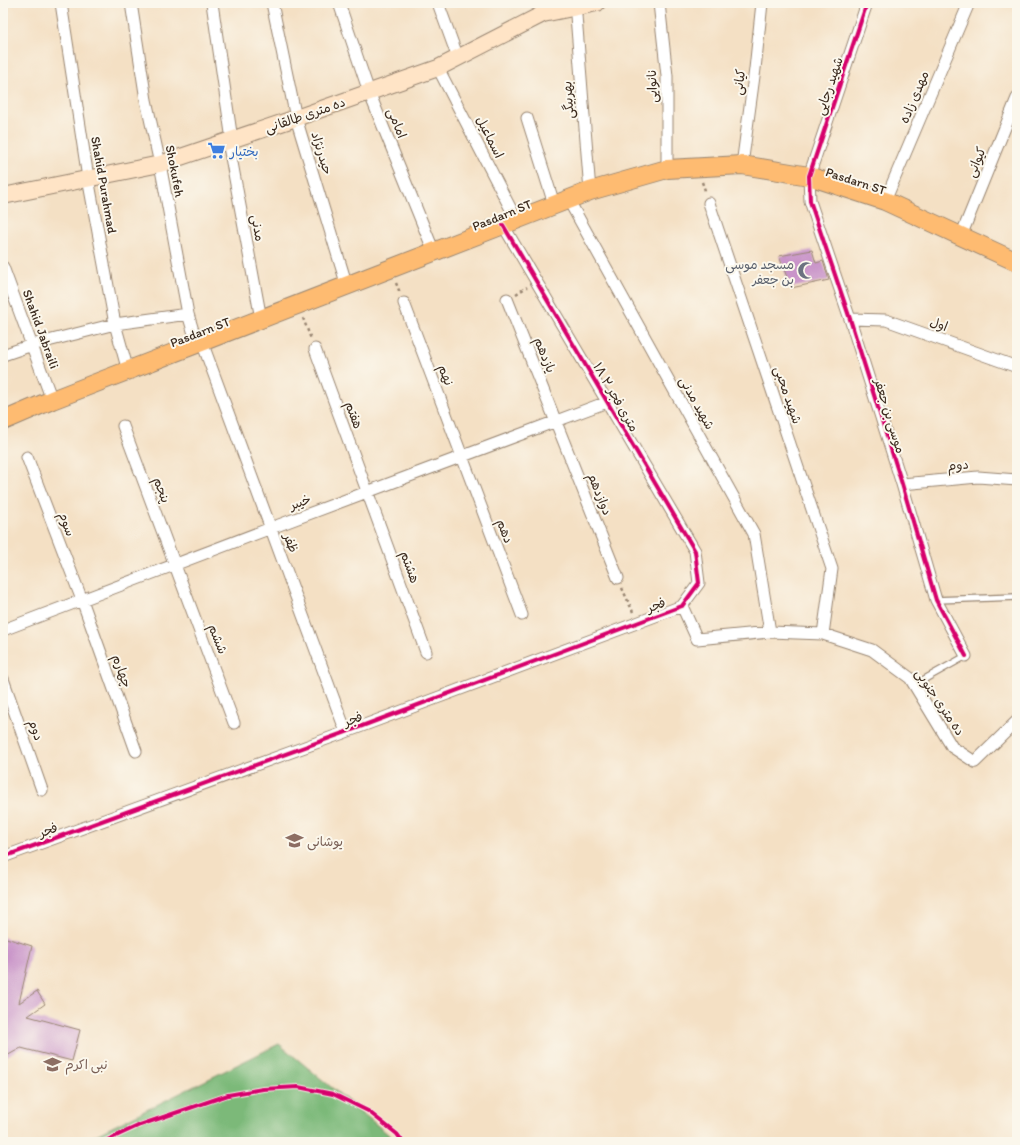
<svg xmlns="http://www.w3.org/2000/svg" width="1020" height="1145" viewBox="0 0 1020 1145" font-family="Itim,'Playpen Sans Arabic',sans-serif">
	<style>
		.forest { fill: #7cb979; stroke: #5c724c }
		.building { fill: #c994c9 }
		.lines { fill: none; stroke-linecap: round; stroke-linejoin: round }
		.lane-casing { stroke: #988571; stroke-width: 8 }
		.street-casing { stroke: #988571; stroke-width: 13 }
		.secondary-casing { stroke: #988571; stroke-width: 18 }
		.primary-casing { stroke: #988571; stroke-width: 20 }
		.path { stroke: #988571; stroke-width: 2.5; stroke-dasharray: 3 3; stroke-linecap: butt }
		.lane { stroke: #fff; stroke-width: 5.5 }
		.street { stroke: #fff; stroke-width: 11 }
		.secondary { stroke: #ffe4c6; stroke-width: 16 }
		.primary { stroke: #febb71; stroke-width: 18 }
		.cycleway-casing { stroke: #fbf7ec; stroke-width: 6 }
		.cycleway { stroke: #d6006c; stroke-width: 4 }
		.labels { text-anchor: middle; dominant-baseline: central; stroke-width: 4; stroke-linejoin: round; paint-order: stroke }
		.street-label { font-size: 13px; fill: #3b2a1e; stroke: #fbf7ec }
		.shop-label { font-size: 13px; fill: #366cbe; stroke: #fbf7ec; text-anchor: start }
		.worship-label { font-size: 13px; fill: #5b616d; stroke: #fbf7ec; text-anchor: end }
		.education-label { font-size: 13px; fill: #785e54; stroke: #fbf7ec; text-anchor: start }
	</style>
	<rect width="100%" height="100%" fill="#fbf7ec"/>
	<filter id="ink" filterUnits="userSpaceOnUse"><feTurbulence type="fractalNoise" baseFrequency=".025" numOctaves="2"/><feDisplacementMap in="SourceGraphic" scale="8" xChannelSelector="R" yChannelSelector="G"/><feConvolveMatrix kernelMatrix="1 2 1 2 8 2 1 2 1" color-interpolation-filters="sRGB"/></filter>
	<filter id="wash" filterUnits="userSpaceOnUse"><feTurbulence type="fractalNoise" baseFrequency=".012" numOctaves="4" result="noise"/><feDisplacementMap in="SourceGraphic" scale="16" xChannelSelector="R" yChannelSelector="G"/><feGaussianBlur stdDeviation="0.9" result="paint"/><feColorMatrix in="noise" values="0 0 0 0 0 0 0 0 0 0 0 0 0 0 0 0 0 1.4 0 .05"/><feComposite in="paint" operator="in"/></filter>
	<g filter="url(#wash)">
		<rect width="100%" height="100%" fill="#f4e0c4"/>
		<path class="forest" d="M279,1044L389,1135L393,1142H82Z"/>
		<g id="blocks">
			<path class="building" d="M812,250L816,263L823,261L829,280L791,288L779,256Z
				M3,937L32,946L19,1003L37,991L45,1004L28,1016L80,1030L72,1061L21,1048L3,1058Z"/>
		</g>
	</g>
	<g filter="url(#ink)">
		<use href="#blocks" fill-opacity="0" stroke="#988571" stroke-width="1"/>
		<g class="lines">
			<defs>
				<path id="lane" d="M936,600L1017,597
					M914,685L966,656"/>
				<path id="street" d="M61,3L88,178L115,324L128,371
					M131,3L146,100L160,164L188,314L197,344
					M212,3L232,140
					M272,3L296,118L347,286
					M339,3L369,92L434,252
					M438,3L458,58
					M540,3L543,14
					M575,3L590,191
					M659,3L667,76V169
					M867,3L809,176L810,201L850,319L902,484L936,600L966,656
					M438,68L516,219
					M527,118L554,204
					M228,141L261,319
					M742,165L755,69L762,3
					M568,199L754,534L770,632
					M885,201L969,3
					M709,203L832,569L823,634
					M961,236L1017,98
					M3,267L52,400
					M507,299L618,578
					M404,303L522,615
					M850,319L886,320L1017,367
					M202,342L346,732
					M315,349L426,652
					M3,355L32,345L115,324L188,314
					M123,426L234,723
					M27,457L82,600L136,751
					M902,484L978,477L1017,480
					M682,606L697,639L770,632L823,634L872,650L910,678L952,747L975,762L1017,721
					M3,630L271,528L607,402
					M3,679L42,790
					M3,857L346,732L682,606L699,583L695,551L503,225"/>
				<path id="secondary" d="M3,196L160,164L296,118L438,68L543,14L597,3"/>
				<path id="primary" d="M3,421L52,400L503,225L590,191L667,169L742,165L809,176L885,201L1017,262"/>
			</defs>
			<use href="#lane" class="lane-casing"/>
			<use href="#street" class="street-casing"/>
			<use href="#secondary" class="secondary-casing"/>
			<use href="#primary" class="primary-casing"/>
			<path class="path" d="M702,182L706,193
				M396,283L400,293
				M516,294L527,287
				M303,318L311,339
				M622,588L633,612"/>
			<use href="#lane" class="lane"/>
			<use href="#street" class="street"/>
			<use href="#secondary" class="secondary"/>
			<use href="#primary" class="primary"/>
			<defs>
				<path id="cycleway" d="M867,3L809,176L810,201L850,319L902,484L936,600L966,656
					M3,857L346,732L682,606L699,583L695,551L503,225
					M103,1142L140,1125L228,1095L263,1089L298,1087L333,1094L368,1111L397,1134L403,1142"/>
			</defs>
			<use href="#cycleway" class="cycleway-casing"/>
			<use href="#cycleway" class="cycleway"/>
		</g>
	</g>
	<defs>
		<symbol id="supermarket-bare" viewBox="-9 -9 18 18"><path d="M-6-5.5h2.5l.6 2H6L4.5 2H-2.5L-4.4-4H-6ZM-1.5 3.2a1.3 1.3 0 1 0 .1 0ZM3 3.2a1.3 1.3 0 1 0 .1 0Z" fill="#3f7fe0" stroke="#fbf7ec" stroke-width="2.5" paint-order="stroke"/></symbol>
		<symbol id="mosque-bare" viewBox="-9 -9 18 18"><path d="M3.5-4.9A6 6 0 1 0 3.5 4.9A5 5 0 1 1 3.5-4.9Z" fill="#6b7280" stroke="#fbf7ec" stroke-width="2.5" paint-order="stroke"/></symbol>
		<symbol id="school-bare" viewBox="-9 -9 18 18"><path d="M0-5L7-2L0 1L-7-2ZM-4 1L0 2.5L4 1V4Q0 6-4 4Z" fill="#8d6e63" stroke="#fbf7ec" stroke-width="2.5" paint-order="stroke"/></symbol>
	</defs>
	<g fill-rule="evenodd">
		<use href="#supermarket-bare" x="204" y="138" width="25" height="25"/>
		<use href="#mosque-bare" x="794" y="258" width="25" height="25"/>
		<use href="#school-bare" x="282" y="828" width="25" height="25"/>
		<use href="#school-bare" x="40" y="1052" width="25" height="25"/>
	</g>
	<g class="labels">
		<g class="street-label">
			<text transform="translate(739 82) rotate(-82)">کیانی</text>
			<text transform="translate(652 86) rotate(-92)">نانوایی</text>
			<text transform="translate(829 86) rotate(-71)">شهید رجایی</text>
			<text transform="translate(914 97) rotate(-67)">مهدی زاده</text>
			<text transform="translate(568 100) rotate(-94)">بهربیگی</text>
			<text transform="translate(305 115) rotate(-19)">ده متری طالقانی</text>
			<text transform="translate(397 123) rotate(68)">امامی</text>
			<text transform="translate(490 137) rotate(63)">اسماعیل</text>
			<text transform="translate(322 153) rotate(73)">حیدرنژاد</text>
			<text transform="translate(976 162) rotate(-68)">کیوانی</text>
			<text transform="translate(175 171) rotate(79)">Shokufeh</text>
			<text transform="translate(856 181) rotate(18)">Pasdarn ST</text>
			<text transform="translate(104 185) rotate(80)">Shahid Purahmad</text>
			<text transform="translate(502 215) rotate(-22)">Pasdarn ST</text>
			<text transform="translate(258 228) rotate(80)">مدنی</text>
			<text transform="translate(939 324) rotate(20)">اول</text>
			<text transform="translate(41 329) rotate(70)">Shahid Jabraili</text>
			<text transform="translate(200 332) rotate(-21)">Pasdarn ST</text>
			<text transform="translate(545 355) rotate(68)">یازدهم</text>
			<text transform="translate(446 375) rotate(69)">نهم</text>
			<text transform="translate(788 395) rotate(71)">شهید محبی</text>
			<text transform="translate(616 397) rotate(60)">۱۸ متری فجر ۲</text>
			<text transform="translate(697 403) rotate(61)">شهید مدنی</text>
			<text transform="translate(354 415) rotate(70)">هفتم</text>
			<text transform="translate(890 416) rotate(73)">موسی بن جعفر</text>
			<text transform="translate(958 465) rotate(-5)">دوم</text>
			<text transform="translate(162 490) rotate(70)">پنجم</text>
			<text transform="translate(600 494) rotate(68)">دوازدهم</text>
			<text transform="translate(300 502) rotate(-20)">خیبر</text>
			<text transform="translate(67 524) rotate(69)">سوم</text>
			<text transform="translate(505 531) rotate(69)">دهم</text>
			<text transform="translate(291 543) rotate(70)">ظفر</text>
			<text transform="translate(410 567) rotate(70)">هشتم</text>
			<text transform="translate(656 605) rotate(-21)">فجر</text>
			<text transform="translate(218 639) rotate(69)">ششم</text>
			<text transform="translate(122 671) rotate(70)">چهارم</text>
			<text transform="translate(940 702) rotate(56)">ده متری جنوبی</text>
			<text transform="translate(353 719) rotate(-21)">فجر</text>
			<text transform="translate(36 730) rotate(71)">دوم</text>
			<text transform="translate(48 830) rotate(-20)">فجر</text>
		</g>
		<g class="shop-label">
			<text x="230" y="151">بختیار</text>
		</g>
		<g class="worship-label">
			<text x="794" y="264">مسجد موسی<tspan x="794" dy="15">بن جعفر</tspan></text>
		</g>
		<g class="education-label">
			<text x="307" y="841">یوشانی</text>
			<text x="65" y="1064">نبی اکرم</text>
		</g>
	</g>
	<rect width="1020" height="1145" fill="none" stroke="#fbf7ec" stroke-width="16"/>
</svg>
